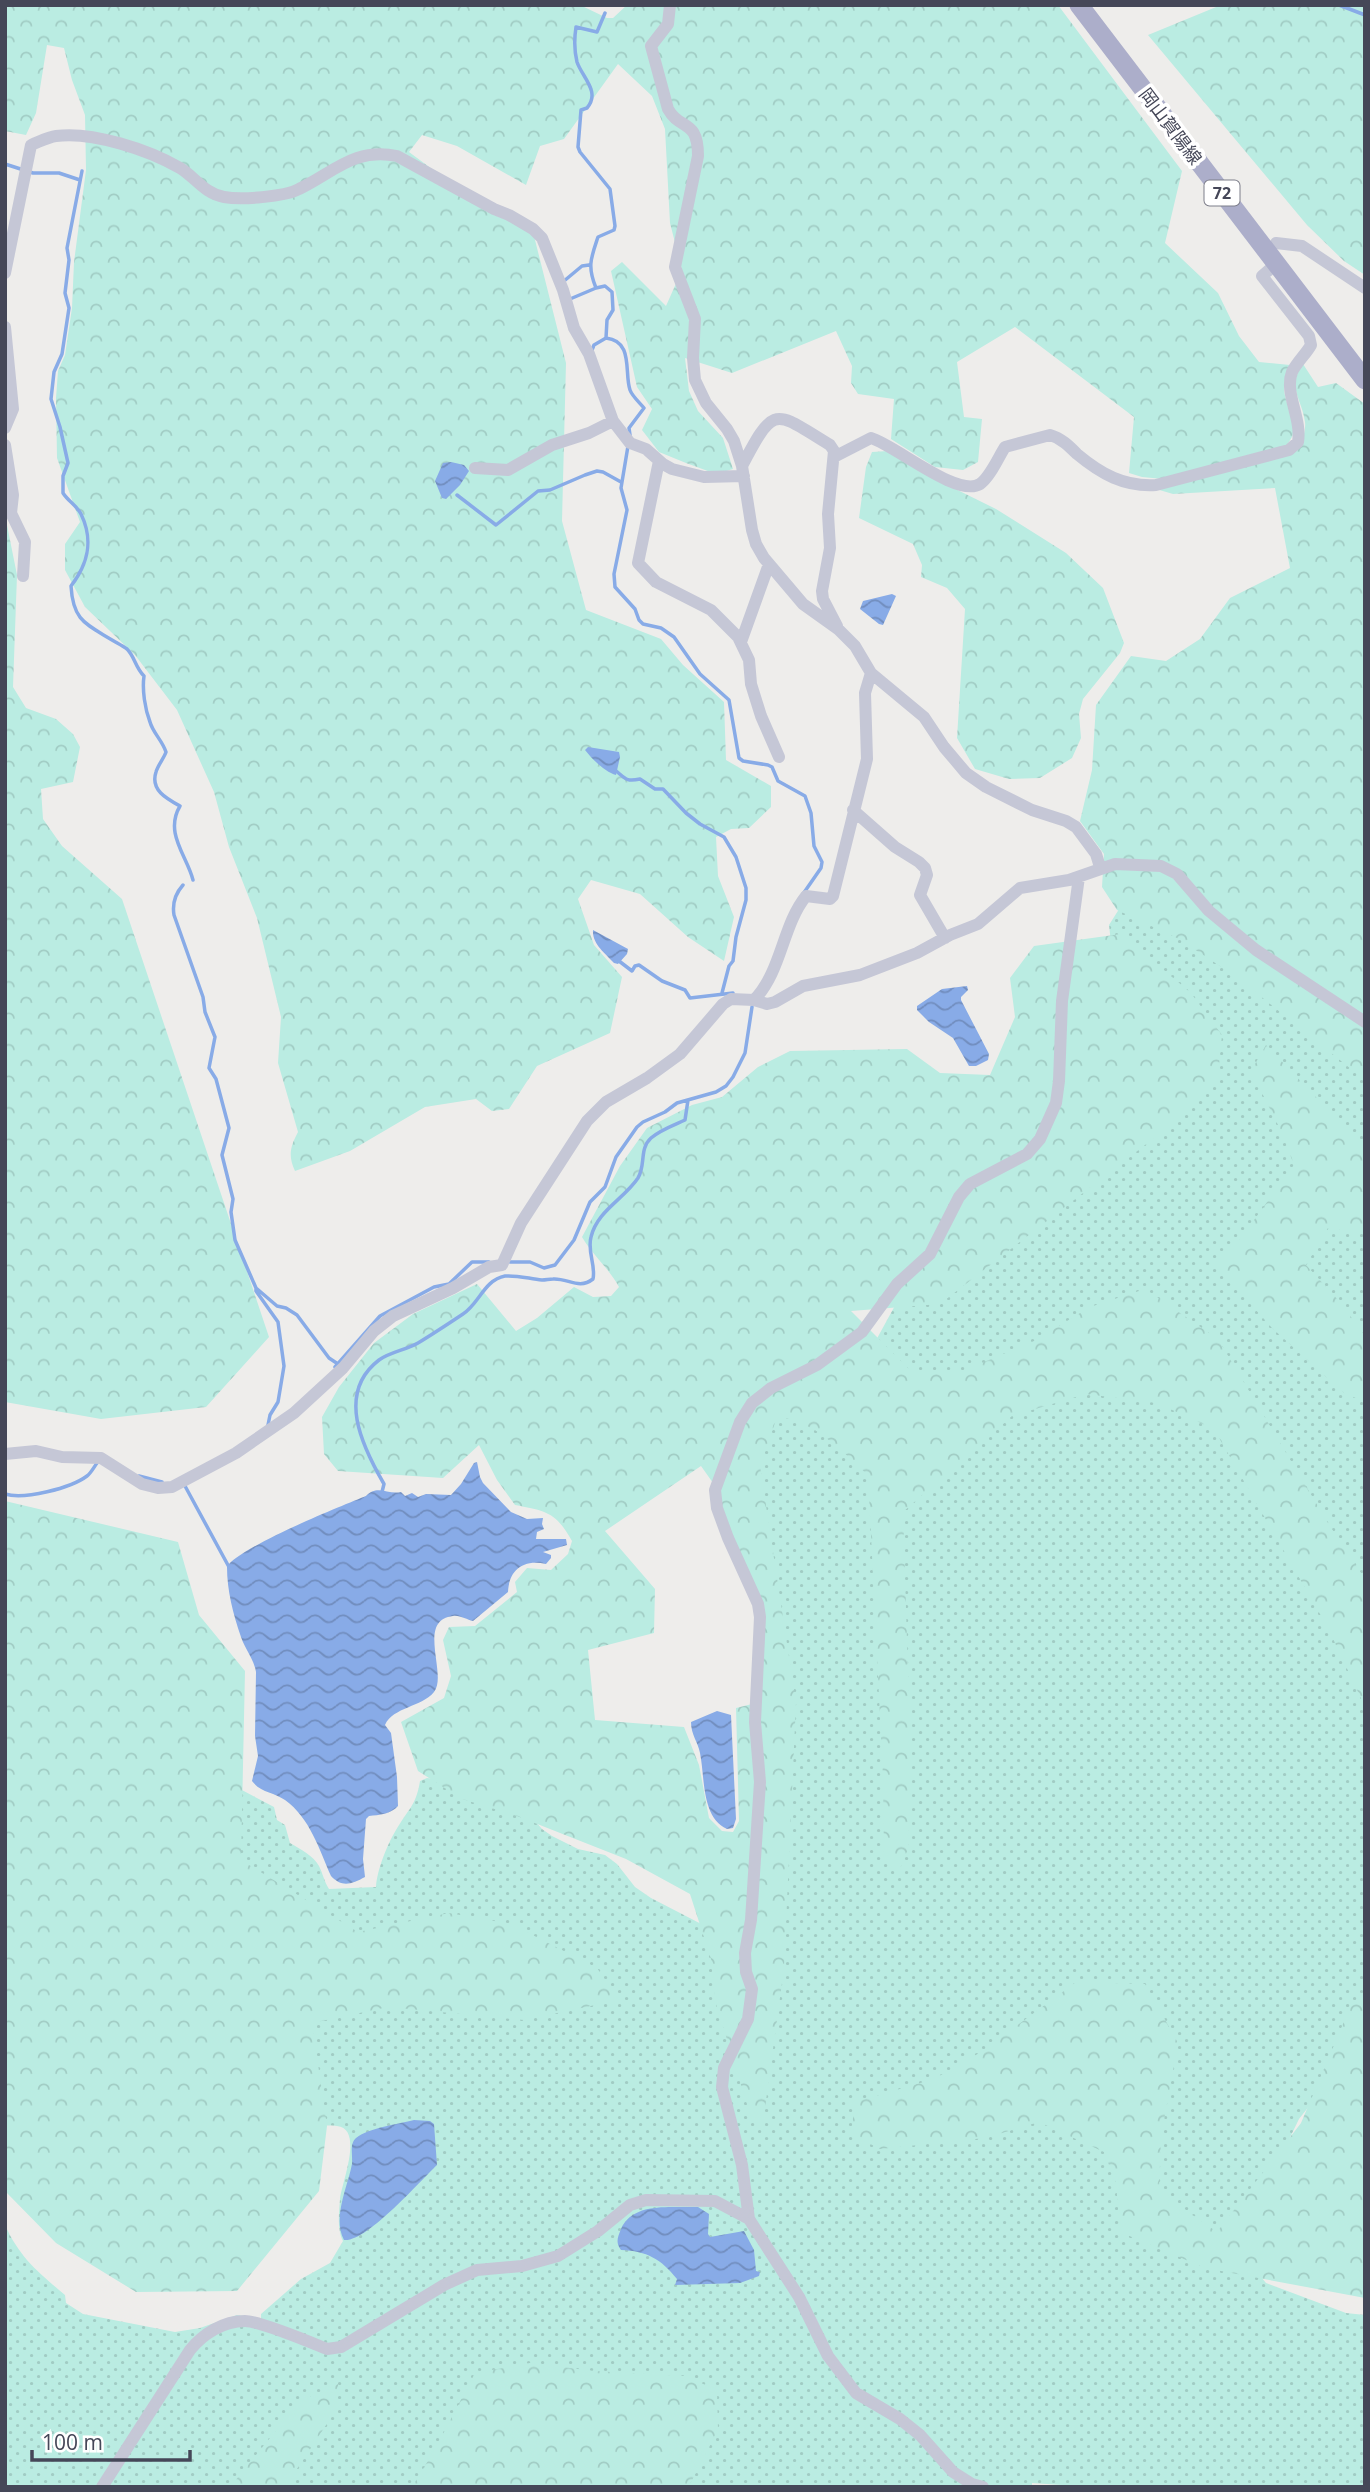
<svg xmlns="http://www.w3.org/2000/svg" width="1370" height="2492" viewBox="0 0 1370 2492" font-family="'Open Sans','Noto Sans JP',sans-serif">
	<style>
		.grass { fill: url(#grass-dots) }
		.forest { fill: url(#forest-crowns); fill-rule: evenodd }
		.water { fill: url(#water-waves) }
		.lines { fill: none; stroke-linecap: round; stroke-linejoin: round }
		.stream { stroke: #88abe7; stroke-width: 3.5 }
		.street { stroke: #c5c7d6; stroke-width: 12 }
		.primary { stroke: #acaeca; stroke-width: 19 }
		.labels { text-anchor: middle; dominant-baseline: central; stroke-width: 7; stroke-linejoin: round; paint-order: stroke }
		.shield { fill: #fff; stroke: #7d7e8a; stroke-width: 2 }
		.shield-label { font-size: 16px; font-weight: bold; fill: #454758 }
		.street-label { font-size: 18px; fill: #454758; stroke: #fff }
	</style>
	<defs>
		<pattern id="grass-dots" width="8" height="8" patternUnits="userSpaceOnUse" patternTransform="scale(1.75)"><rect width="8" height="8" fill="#baece2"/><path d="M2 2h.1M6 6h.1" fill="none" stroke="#a1ccc4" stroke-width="1.8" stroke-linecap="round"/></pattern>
		<pattern id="forest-crowns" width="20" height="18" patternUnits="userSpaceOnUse" patternTransform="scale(1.75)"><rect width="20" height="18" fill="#baece2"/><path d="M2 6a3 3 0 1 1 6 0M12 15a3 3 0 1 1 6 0" fill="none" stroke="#a1ccc4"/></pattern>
		<pattern id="water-waves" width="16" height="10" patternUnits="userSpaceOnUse" patternTransform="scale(1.75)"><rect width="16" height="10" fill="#88abe7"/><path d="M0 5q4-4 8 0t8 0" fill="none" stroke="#718dbe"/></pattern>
	</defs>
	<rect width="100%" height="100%" fill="#eeedeb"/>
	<path class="grass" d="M1128,895L1365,1040V2035L1299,2119L1279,2160L1253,2267L1266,2283L1346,2313L1365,2315V2487H1090L1032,2483V2487H5V2225C20,2258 38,2272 65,2295L66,2303L83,2314L175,2332L200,2328L237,2315L261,2319V2314L301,2279L330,2263L343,2241C337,2230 339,2212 340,2199C342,2182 364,2129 337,2126C304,2123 261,2138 229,2145L240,1789L274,1807L277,1820L285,1825L290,1843C300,1849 314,1856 319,1866C323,1874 324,1881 329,1889L376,1887C377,1870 387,1845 396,1830C408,1809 416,1806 420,1781L427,1778L448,1781L527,1812L542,1829L552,1836L578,1849L605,1855L617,1864L635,1887L651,1898L711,1929L770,1799L747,1432L869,1353L903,1291L1113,961L1109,925Z"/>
	<path class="forest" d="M5,5H580L607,18H613L627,5H1058L1182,171L1165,243L1218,293L1239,336L1259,362L1290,365C1288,371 1284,381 1284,388C1285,413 1307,423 1284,448L1163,479L1142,477L1129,473L1134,417L1015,327L957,362L964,417L982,419L978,462L963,470L935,467L891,439L894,399L858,394L851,383L852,366L836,331L732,373L685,358L689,391L698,411L723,438L733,469L716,474L686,463L659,452L642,430L652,409L637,387L611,271L622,262L666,306L682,270L670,223L665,129L652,96L618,64L564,139L540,146L526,185L457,146L422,135L409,152L494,215L510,221L534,236L566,363L562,521L586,610L661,639L683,665L724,702L726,760L771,786V807L749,828L731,829L716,837L718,876L734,917L724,961L688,937L640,894L591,880L578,899L594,945L622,977L610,1033L537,1066L509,1109L492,1111L476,1099L425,1107L350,1151L295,1171C288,1156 290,1147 298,1132L278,1063L281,1017L257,918L229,847L214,792L177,710L135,655L85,607L65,570V544L80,522L57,458L56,398L58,371L65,355L72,308L74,262L86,170L85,115L72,80L64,48L47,45L36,113L26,135L5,131Z
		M1221,5H1365V275L1344,261L1307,225L1148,35Z
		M1303,364L1318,387L1336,383L1365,404V1070L1351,1069L1238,978L1179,939L1117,910L1102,887L1104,854L1080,821L1092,770L1096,705L1131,656L1166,661L1200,639L1230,598L1290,568L1275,488L1173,494L1156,489L1302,444C1303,437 1306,429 1305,422C1302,398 1286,388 1303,364Z
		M888,451L919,471L996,509L1066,553L1103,588L1124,643L1120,653L1083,699L1079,714L1081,738L1072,758L1040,778L1009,779L975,769L957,738L965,609L947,588L921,577L922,565L913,544L859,518L866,467L872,452Z
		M5,515L17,575L13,687L26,708L56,719L73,734L80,747L73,782L41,789L43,819L62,846L122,899L269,1337L206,1407L101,1419L5,1402Z
		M1121,934L1191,993L1222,1035L1218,1075L1176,1121L940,1304L851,1311L912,1372L958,1373L1034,1341L1090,1307L1145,1289L1218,1339L1328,1523L1365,1579V1707L1328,1628L1214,1429L1157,1403L1086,1394L1012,1416L903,1512L911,1770L908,1849L897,1876L884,1856L883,1776L868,1475C842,1451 814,1420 777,1417L760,1466L796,1703L784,1968L762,2130L751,2117L716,2004L711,1959L690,1894L626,1859L517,1816L462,1799L418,1771L401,1722L444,1698L451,1676L443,1640L449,1627L475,1626L517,1592L515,1582L527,1568L551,1570L568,1554L572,1541C556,1512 546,1511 515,1505L497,1480L479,1445L443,1478L338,1471L324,1454L322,1417L339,1387L374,1343L413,1314L477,1284L516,1331L537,1318L574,1287L593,1297L611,1296L619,1287C608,1267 594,1257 582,1237L620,1166L647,1128L692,1105L722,1097L758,1067L790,1051L907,1049L940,1073L990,1075L1015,1017L1010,978L1034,946ZM701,1466L718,1490L721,1508L763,1618L760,1702L736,1708L739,1821L733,1832L722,1831L709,1818L699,1765L684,1727L595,1720L588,1650L654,1633L655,1589L605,1531Z
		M1266,1045L1365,1148V1234L1328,1228L1306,1265L1340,1302L1365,1336V1402L1344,1393L1272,1328L1216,1265L1241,1238L1294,1165L1282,1133L1251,1071Z
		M5,1501L178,1542L199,1615L245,1671L241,1860L358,1932L449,1913L511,1924L597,1968L619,2000L524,2020L388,2007L312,2023L327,2126L319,2191L237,2291L136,2292L56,2243L5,2191Z
		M1076,1982L1145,1984L1178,2043L1161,2137L1159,2191L1217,2232L1301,2123L1351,2005L1365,2000V2298L1205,2268L1120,2232L1116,2183L1104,2152L1039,2122L985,2138L880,2149L851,2134L855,2102L934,2079L981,2052Z
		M530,2363L594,2371L685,2376L717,2390L718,2430L689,2486L412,2487L434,2451L475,2373Z
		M338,2384V2407L285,2487H230L300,2401Z"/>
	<path class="water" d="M451,462L464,465L469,471L460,485L446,499L442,498L435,481L443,463Z
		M892,594L896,596L883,625L879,624L860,609L863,601Z
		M588,747L619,752L620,757L616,775C605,772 592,759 585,750Z
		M593,930L628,949L627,954L618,964L614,963C605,953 592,944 593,930Z
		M967,986L968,990L961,997V1000L989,1054L988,1060L976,1066H969L953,1038L929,1022L917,1010V1006L942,989Z
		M477,1462L480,1477L483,1483L511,1512L527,1519L543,1518L542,1524L544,1529L537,1532L536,1539H566L567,1545L543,1552L551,1555V1558L546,1564C524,1559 509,1569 508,1592L473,1621C467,1620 460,1615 453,1616C416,1620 448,1675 434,1692C422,1707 393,1707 385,1725L391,1733L397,1777L398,1806C391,1814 379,1815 369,1816L366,1819L363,1859L365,1877C352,1884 342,1888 331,1876C319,1849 310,1818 285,1800C274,1792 261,1793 252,1781L258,1756L255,1736L256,1672C254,1659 245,1649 241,1637C233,1614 227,1590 227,1567C237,1548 341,1506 366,1496C377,1484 388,1495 401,1492L405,1496L412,1493L418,1497L426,1494L451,1495L461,1484L474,1463Z
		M717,1711L731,1715L736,1819L733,1828L727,1829C701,1817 705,1777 700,1753C698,1742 691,1735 691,1722Z
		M414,2120L430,2121L434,2124L437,2165C420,2181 366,2243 344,2240C332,2218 348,2186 352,2164C353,2156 349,2144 356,2138C368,2128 399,2124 414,2120Z
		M698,2207L709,2214L708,2234L710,2237L744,2231L754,2250L756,2271L760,2272L759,2276L740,2283L675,2285L677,2279C661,2259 647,2251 621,2250C615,2242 618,2237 621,2229C633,2201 672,2208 698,2207Z"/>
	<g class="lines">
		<path class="stream" d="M1339,5L1365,15
			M605,13L597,32L576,27C574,40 574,50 577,62C582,77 601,92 587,108L581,110L578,147L580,152L610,189L615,226L614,230L598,237C591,258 587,266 596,288L605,286L612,292L613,310L607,320L606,338C634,341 624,373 630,390C632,396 640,403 644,408L629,428L630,435
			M5,164L33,173H59L80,180
			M82,171L67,248L69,260L65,293L69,308L62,354L54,372L51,399L60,427L68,463L63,476V493C68,501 77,506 81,514C94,541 88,564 71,586C73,621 86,624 112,640C117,643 123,646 127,649C135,657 135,667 144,676C142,690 145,709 150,722C153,733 162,740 166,752C164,758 158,765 156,772C150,790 167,799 180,806C164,833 187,856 193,880
			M564,281L582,266L589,265
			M570,299L596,288
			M592,350L594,345L606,338
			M628,446L621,488L627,510L614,574L615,587L635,609L639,620L643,624L661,628L674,637L700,674L729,700L739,758L743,761L768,765L772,767L778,781L805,796L811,813L814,846L822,862L821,868L803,894
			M457,495L496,525L538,491L550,490L585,475L597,471L603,472L621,482
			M615,770C626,779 626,782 640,779L655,789H663L686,813L700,824L724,837L736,857L746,888V900L736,937L733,961L729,966L722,993
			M183,885C175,894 172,903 174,915L203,997L205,1012L215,1037L209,1068L216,1079L229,1128L222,1155L233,1199L231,1212L235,1240L256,1288L277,1306L286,1308L297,1315L329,1358L338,1364
			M619,961L632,971L635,966L639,965L662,981L685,990L690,998L733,993
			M510,1262H530L544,1268L555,1265L574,1240L590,1202L605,1187L616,1157L637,1127L643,1122L665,1112L677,1103L716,1092L726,1086L733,1077L745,1053L752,1007
			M256,1288V1291L278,1322L284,1366L278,1402L270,1415L268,1425
			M335,1367L380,1316L434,1287L449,1284L472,1262H489
			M139,1476L162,1482
			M185,1486L229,1567
			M382,1492L384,1484C362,1446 336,1393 379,1360C390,1352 406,1350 418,1343C433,1334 448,1324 463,1314C479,1304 484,1280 505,1276C518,1275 530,1279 542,1280C546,1280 549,1279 553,1279C568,1278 579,1290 593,1279C596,1265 587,1252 591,1237C597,1211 624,1199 638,1178C646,1165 639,1149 651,1138C660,1130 674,1125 685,1120L688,1100
			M5,1494C24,1500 71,1488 87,1476C91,1473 94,1467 97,1463"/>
		<path class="street" d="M670,5L668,24L651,46L668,109C680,131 698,118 698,156L675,267L695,319L693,358L695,380L706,403L727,429L734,441L742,466L752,530L756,544L764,558L803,604L838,629L855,646L871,673L924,717L944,747L966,773L986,787L1032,810L1066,821L1076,827L1096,854L1100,867
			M1276,243L1302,246L1365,288
			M5,273L31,145C39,142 48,137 56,136C92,131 149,150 180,168C195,177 205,194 224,197C241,200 284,197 299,189C334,172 355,147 397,156L494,209L509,215L533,229L542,238L563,290L574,328L589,354L613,421
			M5,327L13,409L5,428
			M5,445L13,495L11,513L25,542L23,576
			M834,457L871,438C895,445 957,498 980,484C990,477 998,458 1005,447L1050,435C1061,438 1069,446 1077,454C1101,474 1124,487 1156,485L1289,450L1298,442C1302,418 1284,393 1292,372C1297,362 1306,354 1311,345L1309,336L1262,276L1276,264
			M659,461L638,563L656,582L711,610L738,637L749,660L751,684L761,716L779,757
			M742,466C775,403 774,411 830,445L834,451L828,514L830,548L822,591L823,599L837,626
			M475,468L508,470L552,445L589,433L613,421L630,443L646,449L663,464L672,469L704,477L744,476
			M741,642L769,564
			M853,810L895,847L919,862L925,868L927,875L920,895L945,938
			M754,1000C782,971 782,926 806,896L830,899L833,896L867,759L865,693L871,673
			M5,1454L36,1451L62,1457L101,1458L142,1484L158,1488L172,1487L236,1453L294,1413L343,1368L374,1331L393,1316L453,1288L489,1267L502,1265L521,1223L587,1121L606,1102L647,1078L680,1054L723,1004L731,999L754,1000L767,1004L775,1002L803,986L860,975L917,953L950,935L978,924L1020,888L1069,880L1115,864L1161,866L1177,874L1209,911L1256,950L1365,1022
			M749,2219L742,2165L722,2087L724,2068L748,2019L752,1989L746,1972L745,1953L751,1920L760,1782L755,1722L760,1617L758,1604L728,1538L717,1508L715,1490L740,1422L752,1403L771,1388L817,1365L862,1332L897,1284L930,1254L959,1197L970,1184L1027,1154L1040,1139L1056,1103L1059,1081L1062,1001L1079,877
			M102,2487L190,2350C203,2334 223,2321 245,2321C260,2321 312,2343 327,2349L341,2347L444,2285L477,2270L522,2266L558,2256L598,2231L630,2205L646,2200L715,2201L749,2219L799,2297L828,2356L856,2393L900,2419L920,2435L953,2472L972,2484L983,2487"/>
		<path class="primary" d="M1079,5L1365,380"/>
	</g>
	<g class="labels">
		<rect class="shield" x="1204.5" y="180.5" width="35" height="25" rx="5"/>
		<g class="shield-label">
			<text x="1222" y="193">72</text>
		</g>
		<g class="street-label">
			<text transform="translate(1171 126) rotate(53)">岡山賀陽線</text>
		</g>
	</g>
	<rect width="1370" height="2492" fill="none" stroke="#454758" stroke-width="14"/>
	<path d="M32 2450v10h158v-10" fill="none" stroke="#454758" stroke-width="3.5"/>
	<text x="42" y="2450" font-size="21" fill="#454758" stroke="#ffffff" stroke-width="5" paint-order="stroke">100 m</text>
</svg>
